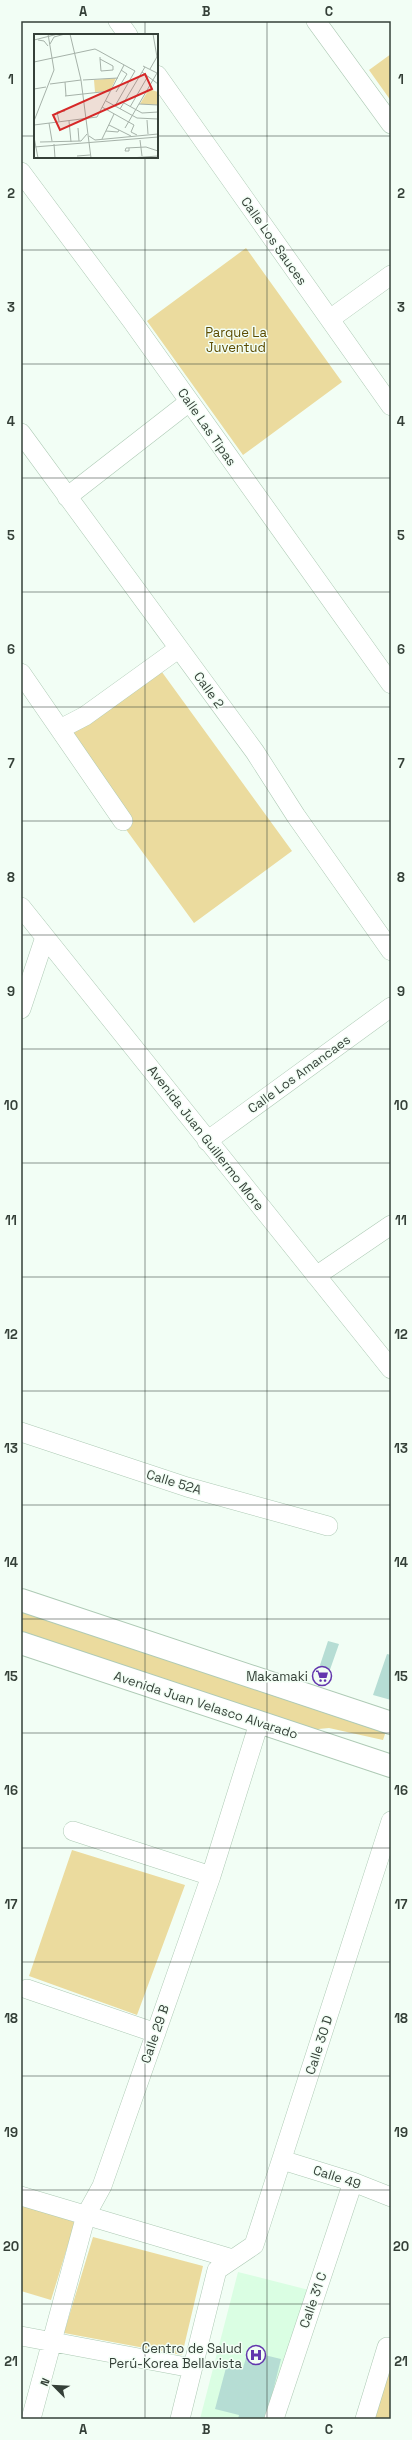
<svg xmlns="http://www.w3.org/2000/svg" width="412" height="2440" viewBox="0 0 412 2440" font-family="'Space Grotesk',sans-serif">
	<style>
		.built { fill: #dafee3 }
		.green { fill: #ebdb9e }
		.building { fill: #b6ddd4 }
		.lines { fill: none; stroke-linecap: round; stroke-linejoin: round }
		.street-casing { stroke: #aecab5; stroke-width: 20 }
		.secondary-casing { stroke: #aecab5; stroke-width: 24 }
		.street { stroke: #fff; stroke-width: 19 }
		.secondary { stroke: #fff; stroke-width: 22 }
		.grid { fill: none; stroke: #354038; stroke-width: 1; stroke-opacity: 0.55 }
		.labels { text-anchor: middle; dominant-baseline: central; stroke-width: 3; stroke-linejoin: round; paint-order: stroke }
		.street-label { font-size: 13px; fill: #354038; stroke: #f2fef5 }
		.park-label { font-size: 13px; fill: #5c4c00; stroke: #f2fef5 }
		.poi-label { font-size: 13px; fill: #354038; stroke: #f2fef5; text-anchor: end }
		.inset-road { fill: none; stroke: #a6b2a9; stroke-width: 1 }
		.view { fill: #d62828; fill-opacity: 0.15; stroke: #d62828; stroke-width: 2 }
		.inset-edge { fill: none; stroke: #354038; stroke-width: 2 }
		.neatline { fill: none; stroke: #354038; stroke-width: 1.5 }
		.grid-label { font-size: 13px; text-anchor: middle; font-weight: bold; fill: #354038 }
	</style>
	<rect width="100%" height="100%" fill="#f2fef5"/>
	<path class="built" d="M238,2272L313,2291L280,2419H200Z"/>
	<path class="green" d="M391,54V101L369,70Z
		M246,248L342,382L243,455L147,321Z
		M159,668L292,851L194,923L61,740Z
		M21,1611L386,1731L383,1740L329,1728L308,1730L21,1633Z
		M72,1850L185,1885L137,2015L29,1976Z
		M21,2205L75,2222L51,2300L21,2291Z
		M93,2237L203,2266L182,2355L64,2333Z
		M391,2360V2419H373Z"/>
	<path class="building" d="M328,1641L339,1644L326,1681L316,1677Z
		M387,1654L391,1655V1700L373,1695Z
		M248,2351L281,2359L266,2419H238L239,2415L215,2409L227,2364L243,2368Z"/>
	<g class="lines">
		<defs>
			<path id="street" d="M118,21L128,35
				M316,21L391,124
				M157,75L391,406
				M21,172L132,321L391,684
				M330,319L391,275
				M21,433L255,752L296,816L391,951
				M67,497L189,402
				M21,673L123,821
				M60,729L85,716L178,649
				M21,907L391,1369
				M21,1009L45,937
				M207,1141L391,1007
				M316,1276L391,1225
				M21,1432L187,1487L328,1526
				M73,1831L211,1876
				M27,1989L156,2033
				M282,2160L353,2182L391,2197
				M21,2196L233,2259
				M21,2336L192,2368
				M31,2419L86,2215L102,2186L211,1876L259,1723
				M180,2419L217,2270L254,2245L391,1821
				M274,2419L353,2182
				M365,2419L387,2347L391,2348"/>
			<path id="secondary" d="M21,1600L391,1723
				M21,1643L391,1766"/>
		</defs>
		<use href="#street" class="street-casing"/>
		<use href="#secondary" class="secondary-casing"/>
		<use href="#street" class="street"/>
		<use href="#secondary" class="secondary"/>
	</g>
	<path class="grid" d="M145,21V35M267,21V2419M21,136H35M157,136H391M145,157V2419M21,250H391M21,364H391M21,478H391M21,592H391M21,707H391M21,821H391M21,935H391M21,1049H391M21,1163H391M21,1277H391M21,1391H391M21,1505H391M21,1619H391M21,1733H391M21,1848H391M21,1962H391M21,2076H391M21,2190H391M21,2304H391"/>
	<defs>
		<symbol id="supermarket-ring" viewBox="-11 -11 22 22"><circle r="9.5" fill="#f2fef5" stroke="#6236ad" stroke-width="1.5"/><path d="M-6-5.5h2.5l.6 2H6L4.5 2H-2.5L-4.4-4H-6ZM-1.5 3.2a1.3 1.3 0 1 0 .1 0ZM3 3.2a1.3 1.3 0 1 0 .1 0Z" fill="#6236ad"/></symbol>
		<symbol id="hospital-ring" viewBox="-11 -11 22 22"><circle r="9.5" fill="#f2fef5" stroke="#6236ad" stroke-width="1.5"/><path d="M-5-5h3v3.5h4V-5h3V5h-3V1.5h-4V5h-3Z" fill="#6236ad"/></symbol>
	</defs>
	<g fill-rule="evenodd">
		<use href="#supermarket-ring" x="311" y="1665" width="22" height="22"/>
		<use href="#hospital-ring" x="245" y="2344" width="22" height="22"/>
	</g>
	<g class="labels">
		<g class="street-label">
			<text transform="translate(274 241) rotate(55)">Calle Los Sauces</text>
			<text transform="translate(207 427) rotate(55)">Calle Las Tipas</text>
			<text transform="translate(209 690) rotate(54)">Calle 2</text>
			<text transform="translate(299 1074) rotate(-36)">Calle Los Amancaes</text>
			<text transform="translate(206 1138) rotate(52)">Avenida Juan Guillermo More</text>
			<text transform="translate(174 1482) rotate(17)">Calle 52A</text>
			<text transform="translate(206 1705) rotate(18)">Avenida Juan Velasco Alvarado</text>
			<text transform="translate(155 2034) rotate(-71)">Calle 29 B</text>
			<text transform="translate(319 2045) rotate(-72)">Calle 30 D</text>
			<text transform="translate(337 2177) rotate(18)">Calle 49</text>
			<text transform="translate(313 2300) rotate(-71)">Calle 31 C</text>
		</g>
		<g class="park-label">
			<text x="236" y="332">Parque La<tspan x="236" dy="15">Juventud</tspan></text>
		</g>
		<g class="poi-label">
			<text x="308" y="1676">Makamaki</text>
			<text x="242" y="2348">Centro de Salud<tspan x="242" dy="15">Perú-Korea Bellavista</tspan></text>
		</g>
	</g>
	<g transform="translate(34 34)">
		<rect width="124" height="124" fill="#f2fef5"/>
		<path d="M82,44L76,57L61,58L60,46ZM115,55L124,58V71L106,70Z" fill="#ebdb9e"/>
		<path class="inset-road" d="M36,0L47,46L57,124M119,0L123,23M0,6L24,0M4,6L10,7L14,12M16,10L20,3L31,0M66,23V25L67,37L79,36V32L66,25M0,28L61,15L65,17L101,37L81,72M109,32L123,39M116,35L124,21M108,38L124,50M49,46L84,44M31,48L32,62M16,50L47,46M0,55L12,53M82,58L93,40L87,36M31,62L76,57M72,67L103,84L124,85M90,69L108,79L124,78M105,70L124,71M68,73L100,91L97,98L103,101M96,73L114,42M86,75L111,33M113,86L114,100M0,87L20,36L14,0M25,87L23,78L31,77M35,87L37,108M15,89L18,107M0,91L63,83L90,31M75,91L97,102M44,94L45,107M91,94L123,39M72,97L84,98L85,96M55,102L61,106L124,100M0,103L4,124M68,105L80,80M106,106L108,122M6,108L47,107L53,100M20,110L21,124M0,113L124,103M95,114V117H91L92,114L112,113L124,117M43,122L56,121M96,124L124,122"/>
		<path class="view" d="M111,40L118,55L26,96L19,81Z"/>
		<rect width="124" height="124" class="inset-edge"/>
	</g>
	<rect width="412" height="2440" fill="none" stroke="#f2fef5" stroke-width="44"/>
	<g transform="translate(54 2386) rotate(294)" stroke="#f2fef5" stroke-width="3" paint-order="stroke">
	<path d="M0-3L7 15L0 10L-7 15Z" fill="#354038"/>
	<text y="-6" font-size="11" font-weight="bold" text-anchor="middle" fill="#354038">N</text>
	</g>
	<rect x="22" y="22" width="368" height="2396" class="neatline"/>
	<g class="grid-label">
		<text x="83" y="16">A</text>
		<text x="206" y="16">B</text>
		<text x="329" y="16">C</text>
		<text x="11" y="84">1</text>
		<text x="401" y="84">1</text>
		<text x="11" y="198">2</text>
		<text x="401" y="198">2</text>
		<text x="11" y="312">3</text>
		<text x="401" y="312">3</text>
		<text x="11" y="426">4</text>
		<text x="401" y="426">4</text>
		<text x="11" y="540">5</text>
		<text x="401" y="540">5</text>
		<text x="11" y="654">6</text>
		<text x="401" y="654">6</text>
		<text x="11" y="768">7</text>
		<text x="401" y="768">7</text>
		<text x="11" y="882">8</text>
		<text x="401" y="882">8</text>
		<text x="11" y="996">9</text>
		<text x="401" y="996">9</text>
		<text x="11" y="1110">10</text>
		<text x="401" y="1110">10</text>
		<text x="11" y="1225">11</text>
		<text x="401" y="1225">11</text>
		<text x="11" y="1339">12</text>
		<text x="401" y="1339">12</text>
		<text x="11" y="1453">13</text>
		<text x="401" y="1453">13</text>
		<text x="11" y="1567">14</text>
		<text x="401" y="1567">14</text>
		<text x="11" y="1681">15</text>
		<text x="401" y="1681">15</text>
		<text x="11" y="1795">16</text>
		<text x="401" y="1795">16</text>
		<text x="11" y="1909">17</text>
		<text x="401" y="1909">17</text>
		<text x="11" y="2023">18</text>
		<text x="401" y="2023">18</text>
		<text x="11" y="2137">19</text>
		<text x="401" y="2137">19</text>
		<text x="11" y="2251">20</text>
		<text x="401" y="2251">20</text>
		<text x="11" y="2366">21</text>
		<text x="401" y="2366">21</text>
		<text x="83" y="2434">A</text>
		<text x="206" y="2434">B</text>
		<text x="329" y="2434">C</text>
	</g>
</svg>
